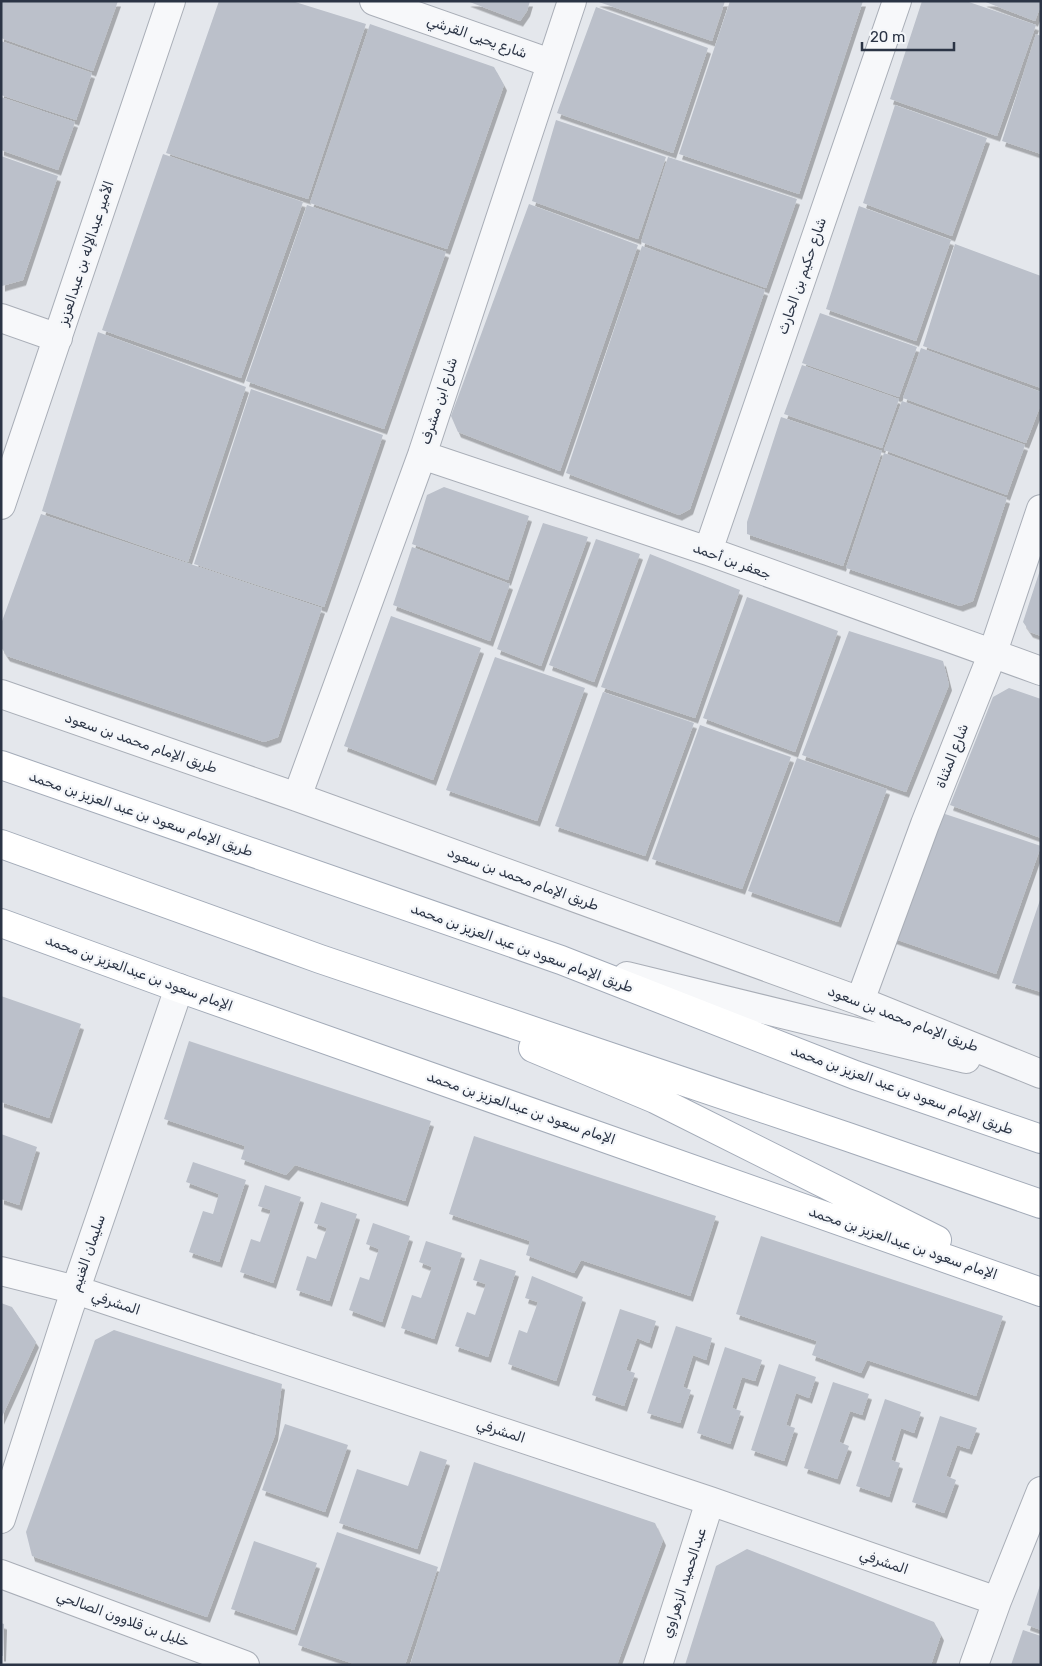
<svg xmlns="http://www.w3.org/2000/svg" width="1042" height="1666" viewBox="0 0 1042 1666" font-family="Rubik,Cairo,sans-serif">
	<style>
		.building { fill: #bbc0ca; filter: url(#shadow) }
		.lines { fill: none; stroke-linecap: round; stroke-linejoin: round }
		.minor-casing { stroke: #a9aeb7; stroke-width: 30 }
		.major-casing { stroke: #a3abb8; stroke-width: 30 }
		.minor { stroke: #f7f8fa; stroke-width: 28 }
		.major { stroke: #fff; stroke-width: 28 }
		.labels { text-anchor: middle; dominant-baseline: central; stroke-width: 4.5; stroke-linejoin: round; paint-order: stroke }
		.street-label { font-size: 14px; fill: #2b3445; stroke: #f4f6f9 }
	</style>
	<defs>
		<filter id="shadow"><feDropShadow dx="3" dy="5.5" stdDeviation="0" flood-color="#0004"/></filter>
	</defs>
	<rect width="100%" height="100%" fill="#e4e7ec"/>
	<path class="building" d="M1,1H118L93,71L1,38Z
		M219,1H292L366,24L308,199L166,153Z
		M467,1H530L527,11L520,21Z
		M596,1H725L712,41Z
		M730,1H863L799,194L679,154Z
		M922,1H966L1036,25L997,136L890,99Z
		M983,1H1041V5L1035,21Z
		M596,7L708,48L673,153L557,113Z
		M370,24L494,67L504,85L447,249L310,203Z
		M1036,34L1041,36V154L1002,141Z
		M1,41L92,73L76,120L1,95Z
		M1,97L75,122L58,170L1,150Z
		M895,105L987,138L952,236L863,203Z
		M556,120L666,157L638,239L532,201Z
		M163,154L303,202L241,378L102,330Z
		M1,156L58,176L23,280L2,286Z
		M668,157L797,199L766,288L641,242Z
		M529,204L638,245L560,471L458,432L451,416Z
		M307,205L446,252L384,429L246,381Z
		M859,206L951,240L916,341L826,309Z
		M955,244L1041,276V388L923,346Z
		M642,246L765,290L690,509L679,515L566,473Z
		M820,313L917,347L899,397L802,363Z
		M98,332L246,387L188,562L42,511Z
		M921,348L1041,392V404L1026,443L903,398Z
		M802,365L899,399L882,448L784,414Z
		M251,389L383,435L324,607L194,564Z
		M902,401L1025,445L1007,495L884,450Z
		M781,417L882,451L843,566L747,534V522Z
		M884,453L1007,498L973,601L960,606L846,568Z
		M444,487L529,516L508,580L412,544L427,495Z
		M41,514L322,608L278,737L264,742L7,656L1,647V624Z
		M543,523L588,537L541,666L497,649Z
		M596,539L640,554L594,682L549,665Z
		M412,547L510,584L490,641L393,605Z
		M650,554L740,590L695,718L601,687Z
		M1040,570H1041V636L1030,632L1023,622Z
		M747,597L838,631L795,752L703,718Z
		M391,616L481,648L433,780L344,746Z
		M849,631L943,661L949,685L906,792L802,755Z
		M495,657L585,688L537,821L446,790Z
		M1009,688L1041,699V838L950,805L993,697Z
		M603,692L694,723L645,856L555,826Z
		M700,725L791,757L742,889L652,859Z
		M797,758L887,789L838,922L748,891Z
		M936,811L1041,846L996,974L892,938Z
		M1041,897V992L1012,983Z
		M1,996L81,1024L49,1118L1,1102Z
		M189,1041L431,1121L405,1201L295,1165L286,1175L241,1159L245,1146L164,1119Z
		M1,1134L37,1147L19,1205L1,1199Z
		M474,1136L716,1216L690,1296L581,1260L574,1273L526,1255L530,1241L449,1214Z
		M193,1162L246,1180L219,1262L189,1252L203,1211L213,1214L219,1194L186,1182Z
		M265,1185L301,1197L273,1283L240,1272L251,1239L260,1242L271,1210L258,1206Z
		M321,1202L357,1214L329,1301L296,1290L307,1256L316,1259L327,1228L314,1223Z
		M373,1223L410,1236L382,1322L349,1310L360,1277L369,1280L379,1249L366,1244Z
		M761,1236L1003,1316L976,1396L867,1360L861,1373L812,1355L817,1341L736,1314Z
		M426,1241L462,1253L434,1339L401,1328L412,1295L421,1298L432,1267L419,1262Z
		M480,1259L516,1271L488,1357L455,1346L467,1312L475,1315L486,1284L473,1280Z
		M532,1276L583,1297L556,1381L508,1364L519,1330L527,1333L538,1302L525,1298Z
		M1,1303L12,1307L36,1342L1,1419Z
		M620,1309L656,1321L649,1343L637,1338L626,1370L635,1373L624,1406L592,1395Z
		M676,1326L712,1338L706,1360L693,1355L683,1387L691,1390L680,1423L647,1413Z
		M114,1330L282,1384L275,1435L207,1617L32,1556L26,1532L95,1340Z
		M725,1347L762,1360L755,1381L742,1377L732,1408L741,1411L730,1444L697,1433Z
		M779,1364L816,1377L809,1398L796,1393L786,1425L795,1428L784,1461L751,1450Z
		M833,1382L869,1394L862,1415L850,1411L839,1442L849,1446L837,1479L804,1468Z
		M885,1399L921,1412L914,1433L901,1428L891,1460L900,1463L889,1497L856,1486Z
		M940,1416L977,1428L969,1449L957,1445L946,1476L956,1480L944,1513L912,1502Z
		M285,1424L348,1445L325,1512L262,1490Z
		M420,1451L447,1460L417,1549L339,1523L357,1469L408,1486Z
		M474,1462L655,1523L663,1540L617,1665H410Z
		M337,1532L438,1567L405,1665H357L298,1645Z
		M254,1541L317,1563L294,1630L231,1609Z
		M747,1549L934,1622L941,1635L931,1665H685L716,1566Z
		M1041,1582V1630L1027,1625Z
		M1,1623L4,1624L3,1656H1Z
		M1023,1630L1041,1636V1665H1011Z"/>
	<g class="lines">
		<defs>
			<path id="minor" d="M374,1L550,63
				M1,318L58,338
				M422,455L708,551L1041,671
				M1,505L171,1
				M708,551L897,1
				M1,694L297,797L860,1001L1041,1074
				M297,797L422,455L572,1
				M627,976L966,1059
				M860,1001L925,824L992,655L1041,509
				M1,1271L76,1290L112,1302L710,1501L997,1601
				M1,1519L69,1309L179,988
				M1,1574L245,1665
				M658,1665L710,1501
				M974,1665L997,1601L1041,1491"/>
			<path id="major" d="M1,765L561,960L855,1075L1041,1139
				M1,844L320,959L848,1137L1041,1204
				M1,923L179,988L1041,1292
				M533,1048L655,1099L937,1240"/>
		</defs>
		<use href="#minor" class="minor-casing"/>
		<use href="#major" class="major-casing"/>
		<use href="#minor" class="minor"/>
		<use href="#major" class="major"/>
	</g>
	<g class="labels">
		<g class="street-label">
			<text transform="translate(477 37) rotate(19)">شارع يحيى القرشي</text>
			<text transform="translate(86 253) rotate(-72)">الأمير عبدالإله بن عبدالعزيز</text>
			<text transform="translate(802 276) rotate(-71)">شارع حكيم بن الحارث</text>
			<text transform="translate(439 401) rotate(-72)">شارع ابن مشرف</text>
			<text transform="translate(732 561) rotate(20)">جعفر بن أحمد</text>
			<text transform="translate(141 743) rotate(19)">طريق الإمام محمد بن سعود</text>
			<text transform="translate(952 756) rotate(-69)">شارع المثناة</text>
			<text transform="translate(141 814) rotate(19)">طريق الإمام سعود بن عبد العزيز بن محمد</text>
			<text transform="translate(523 879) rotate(20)">طريق الإمام محمد بن سعود</text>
			<text transform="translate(522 948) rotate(20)">طريق الإمام سعود بن عبد العزيز بن محمد</text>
			<text transform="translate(139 973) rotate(20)">الإمام سعود بن عبدالعزيز بن محمد</text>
			<text transform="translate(903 1019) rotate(21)">طريق الإمام محمد بن سعود</text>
			<text transform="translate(902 1090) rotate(20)">طريق الإمام سعود بن عبد العزيز بن محمد</text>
			<text transform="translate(521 1108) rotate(19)">الإمام سعود بن عبدالعزيز بن محمد</text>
			<text transform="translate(903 1243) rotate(19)">الإمام سعود بن عبدالعزيز بن محمد</text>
			<text transform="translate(88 1253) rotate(-71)">سليمان الغنيم</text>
			<text transform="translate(116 1303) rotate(18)">المشرفي</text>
			<text transform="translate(501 1431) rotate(18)">المشرفي</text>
			<text transform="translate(884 1562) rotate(19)">المشرفي</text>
			<text transform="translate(684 1583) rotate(-72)">عبدالحميد الزهراوي</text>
			<text transform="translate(123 1619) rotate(20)">خليل بن قلاوون الصالحي</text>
		</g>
	</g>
	<rect width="1042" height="1666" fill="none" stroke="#2b3445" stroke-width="5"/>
	<path d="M862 42v8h92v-8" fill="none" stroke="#2b3445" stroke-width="2.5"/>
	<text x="870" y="42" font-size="15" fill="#2b3445" stroke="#f4f6f9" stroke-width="4" paint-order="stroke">20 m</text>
</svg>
